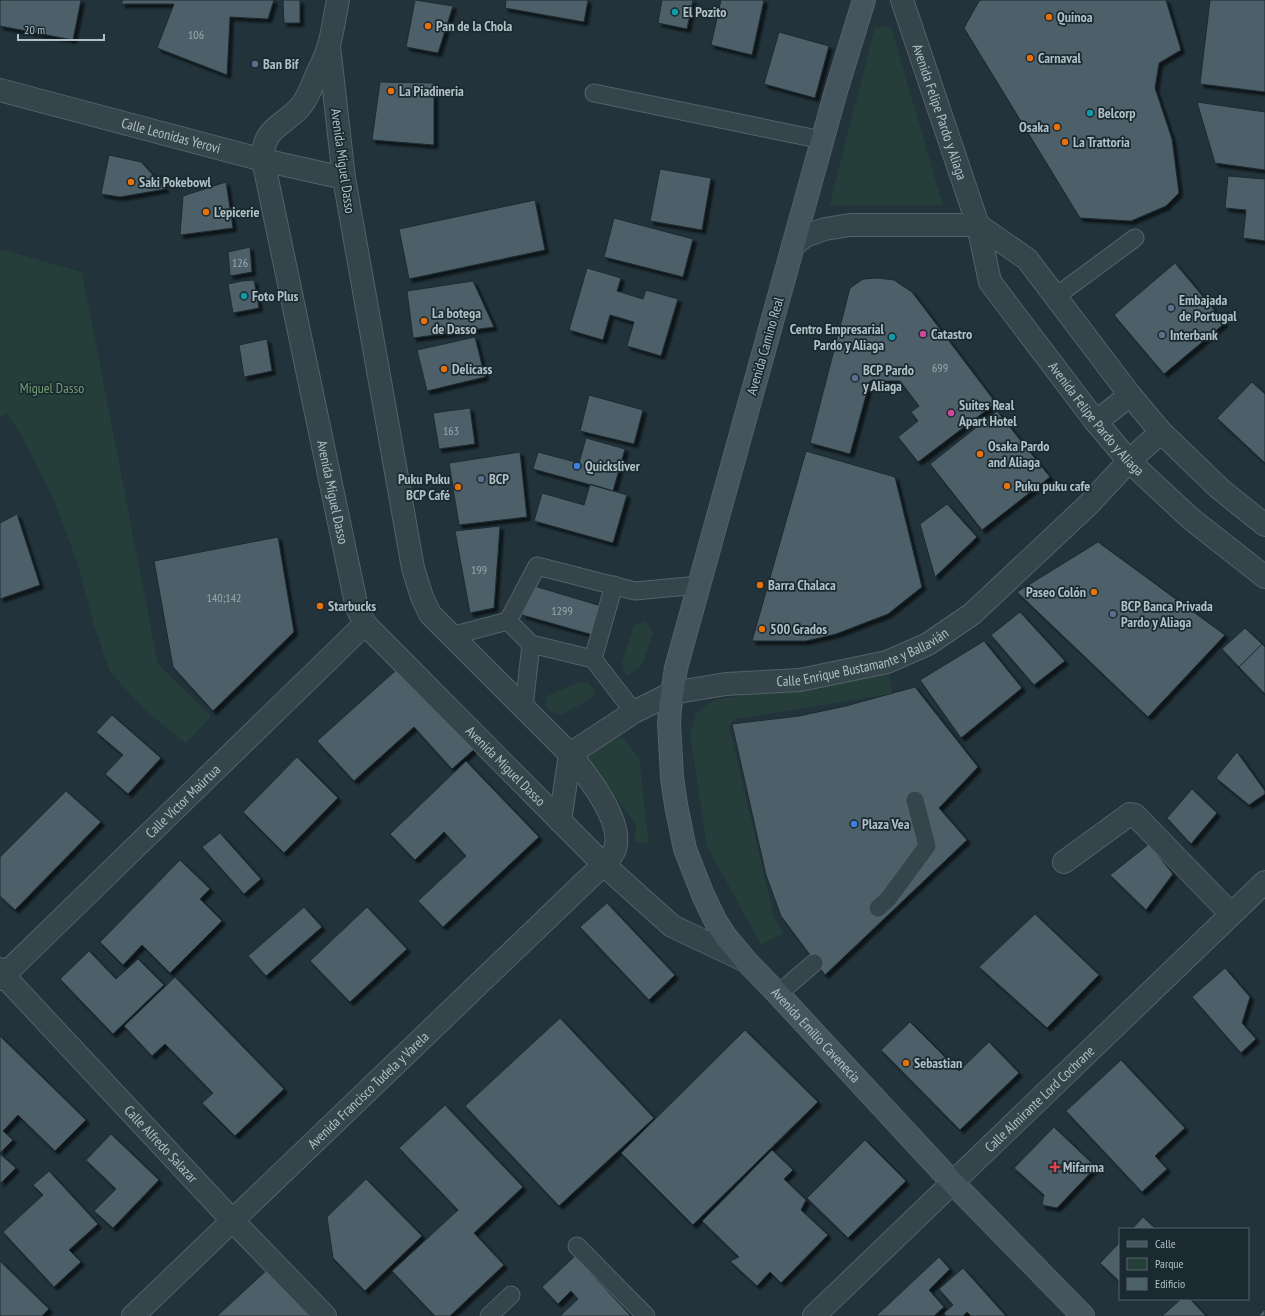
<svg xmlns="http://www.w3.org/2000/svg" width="1265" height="1316" viewBox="0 0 1265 1316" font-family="'PT Sans Narrow',sans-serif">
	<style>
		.green { fill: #253e39 }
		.building { fill: #4d6169; stroke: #1d2b32; filter: url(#shadow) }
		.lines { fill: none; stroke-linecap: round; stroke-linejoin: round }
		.service-casing { stroke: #546269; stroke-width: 19 }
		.minor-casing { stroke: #546269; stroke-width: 24 }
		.tertiary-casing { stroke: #546269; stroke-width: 24 }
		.secondary-casing { stroke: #546269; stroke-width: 24 }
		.service { stroke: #36444b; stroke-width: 17 }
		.minor { stroke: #36444b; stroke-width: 22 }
		.tertiary { stroke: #36444b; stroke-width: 22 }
		.secondary { stroke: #44555e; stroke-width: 22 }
		.culture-dot { fill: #0f9aa8; stroke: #1b2930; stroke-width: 1.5 }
		.food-dot { fill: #e8710a; stroke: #1b2930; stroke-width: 1.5 }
		.service-dot { fill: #5c6f8a; stroke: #1b2930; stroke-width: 1.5 }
		.hotel-dot { fill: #d1479c; stroke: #1b2930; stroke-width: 1.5 }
		.shop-dot { fill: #3f7fe0; stroke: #1b2930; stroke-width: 1.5 }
		.health-dot { fill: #e0444e; stroke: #1b2930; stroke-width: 1.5 }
		.labels { text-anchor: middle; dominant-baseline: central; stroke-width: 3.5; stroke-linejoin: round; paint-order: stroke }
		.number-label { font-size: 12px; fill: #98a8b0 }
		.poi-label { font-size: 14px; font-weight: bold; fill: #b1bfc7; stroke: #1b2930; text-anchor: start }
		.street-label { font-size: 14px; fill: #b1bfc7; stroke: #1b2930 }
		.park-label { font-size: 14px; fill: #719d70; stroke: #1b2930 }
	</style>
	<defs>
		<filter id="shadow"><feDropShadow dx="3.5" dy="3.5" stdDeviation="1" flood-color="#0009"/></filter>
	</defs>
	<rect width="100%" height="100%" fill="#22333b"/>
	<path class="green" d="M875,27H891L943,205L829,206Z
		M0,249L82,272L158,664L211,716L186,744L145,710L110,672L94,625L77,562L52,496L20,433L7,414L0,417Z
		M646,621L653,632L642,665L626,677L622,663L634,625Z
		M889,672L892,694L735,719L729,726L774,917L783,933L761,945L707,846L690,735L696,714L714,700Z
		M577,683H588L595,691L594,697L561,715L551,712L545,705L547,696Z
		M622,737L639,758L649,843L635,842L636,825L581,748Z"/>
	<path class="building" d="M0,0H81L73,40L0,26Z
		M123,0H274L268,19L230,17L227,75L157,48L174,4H121Z
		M283,0H300V23H284Z
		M415,0L453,6L438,53L406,47Z
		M506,0H588L584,22L505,8Z
		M662,0H693L687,29L658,23Z
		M721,0H764L752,55L711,45Z
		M982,0H1166L1181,50L1159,63L1155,88L1172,139L1179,193L1166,206L1131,221L1080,218L964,28L979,1Z
		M1210,0H1265V92L1200,84Z
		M779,32L829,46L815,98L764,84Z
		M380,82L434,83V145L372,140Z
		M1197,102L1265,112V170L1215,163Z
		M109,155L141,162L166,189L120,197L101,194Z
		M660,169L711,178L702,230L650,221Z
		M1228,176L1265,179V241L1243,238L1246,210L1225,208Z
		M226,182L233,228L180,235L183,196Z
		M535,200L545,250L409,279L399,229Z
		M614,218L693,239L683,277L604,257Z
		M250,247L252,272L230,276L228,252Z
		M1175,263L1225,323L1164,374L1114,315Z
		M587,268L621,278L617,291L643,299L646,290L678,299L661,356L627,346L634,322L610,315L603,340L569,330Z
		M878,278L894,280L912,292L996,403L918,462L898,437L918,421L911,412L919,406L900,381H870L850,454L810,443L850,288L863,279Z
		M254,280L259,308L233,313L228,284L242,281Z
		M473,281L494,327L413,338L407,291Z
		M475,337L485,377L427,391L417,350Z
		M267,339L272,371L244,377L239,345Z
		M1252,382L1265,394V463L1217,418Z
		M589,395L643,410L634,444L580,431Z
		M470,408L475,444L439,449L433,413Z
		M997,411L1050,477L982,530L930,464Z
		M586,438L625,449L613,491L533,469L538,452L579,463Z
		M806,451L895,477L922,587L888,614L836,634L806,641H752Z
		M520,452L527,517L459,525L449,463Z
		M590,484L627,495L613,543L534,521L542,493L584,505Z
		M947,504L977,537L935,577L920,524Z
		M17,514L40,585L0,599V523Z
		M500,526L494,608L470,613L455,531Z
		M278,537L294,632L213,711L173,667L154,561Z
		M1098,542L1225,635L1148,717L1017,592Z
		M531,585L601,606L593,635L522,615Z
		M1020,612L1065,661L1034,685L991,635Z
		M1245,628L1262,644L1239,667L1222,649Z
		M984,641L1022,688L961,738L920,680Z
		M1262,644L1265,647V694L1239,667Z
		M404,663L479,745L452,769L414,727L354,781L317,741Z
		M915,687L978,767L939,808L967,840L825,975L781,916L766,875L732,724L799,716L846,706Z
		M112,715L161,758L128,794L105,774L123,755L96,732Z
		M1237,752L1265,791V794L1249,805L1216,778Z
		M297,757L338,798L284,853L243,812Z
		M466,761L539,837L443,927L418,901L466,856L444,832L415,860L390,834Z
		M1192,789L1217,813L1191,844L1167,818Z
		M66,791L101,822L15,910L0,896V857Z
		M220,833L261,879L244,894L202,847Z
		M1149,844L1173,874L1146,910L1110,875Z
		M180,860L210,889L200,899L222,921L170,973L142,945L123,965L100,942Z
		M607,903L675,975L649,1000L580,927Z
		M304,907L322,927L266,976L248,956Z
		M367,907L407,949L350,1002L310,961Z
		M1035,914L1099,975L1047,1028L979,967Z
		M89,951L116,979L138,959L164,985L113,1034L60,979Z
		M1225,968L1250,997L1242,1023L1256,1039L1241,1053L1192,997Z
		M175,977L284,1089L235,1136L202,1103L213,1093L165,1044L152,1056L124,1026Z
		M560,1018L654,1118L559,1206L465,1106Z
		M910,1022L959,1071L989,1042L1019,1073L960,1130L881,1050Z
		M745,1030L818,1102L693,1225L621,1153Z
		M0,1036L86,1120L55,1151L18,1115L3,1131L13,1140L0,1153Z
		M1121,1060L1185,1128L1155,1156L1167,1169L1142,1192L1066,1111Z
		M445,1105L523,1187L474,1233L504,1265L450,1316H435L392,1271L458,1210L399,1148Z
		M1054,1127L1096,1167L1057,1208L1042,1205L1044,1195L1014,1168Z
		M111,1134L159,1180L113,1228L94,1211L116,1189L86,1160Z
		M865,1140L906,1181L848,1238L807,1198Z
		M772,1150L793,1170L784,1179L806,1200L801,1210L828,1235L781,1283L770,1272L757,1286L730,1261L739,1257L702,1221Z
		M0,1154L16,1168L1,1183L0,1182Z
		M49,1171L98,1224L69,1250L81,1262L54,1287L3,1232L43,1195L33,1185Z
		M366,1179L422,1236L365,1291L333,1258L327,1217Z
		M1143,1217L1156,1229H1132Z
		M1120,1242V1282L1100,1263Z
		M575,1256L631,1316H560L578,1299L571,1291L558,1304L542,1287Z
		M939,1257L950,1269L929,1290L944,1307L934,1316H876Z
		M0,1261L49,1309L42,1316H0Z
		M963,1268L1006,1316H971L967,1312L963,1316H946L944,1313L953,1305L939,1289Z
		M268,1269L313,1316H217Z
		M1181,1299H1190L1206,1316H1162Z
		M1265,1309V1316H1258Z"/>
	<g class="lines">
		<defs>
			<path id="service" d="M594,93L822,140
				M1055,297L1135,238
				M614,585L593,659L634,712
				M508,621L537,566L635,591L699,585
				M451,636L508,621L531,644L524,707
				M531,644L593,659
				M878,908L888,899L927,846L915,800
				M778,994L814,963
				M577,1246L646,1316
				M489,1316L511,1295"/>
			<g id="minor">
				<path id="s1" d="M338,0C335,15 333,30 329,45C326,55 321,66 316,76C312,86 308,97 301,106C283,127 262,127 263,160L357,608L365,624L603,864L672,926L746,961"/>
				<path id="s2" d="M0,90L263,160L344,178"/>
				<path id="s3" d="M560,821L570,754L634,712L672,693L726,684L800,680L887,662L928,644L972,614L1089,504L1129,461L1161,432"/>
				<path d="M1064,862L1130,814L1135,815L1231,914"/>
				<path id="s4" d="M0,969L4,976L232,1220L325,1316"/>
				<path id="s5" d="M0,979L365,624"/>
				<path id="s6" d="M133,1316L586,881C594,873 611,860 615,849C624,822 587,775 570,754L430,614L422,597L413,568L344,178L329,46"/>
				<path id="s7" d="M814,1316L1265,882"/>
			</g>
			<g id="tertiary">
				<path id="s8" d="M902,0L978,225L990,282L1096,422L1129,461L1190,518L1265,577"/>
				<path d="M793,246L805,236L825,229L850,225H978L1027,259L1130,395L1161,432L1220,489L1265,525"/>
				<path d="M1096,422L1130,395"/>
			</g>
			<g id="secondary">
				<path id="s9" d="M864,0L836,91L676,668L670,708L669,723L672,777L676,805L685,849L703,895L715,920L726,937L746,961L778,994L952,1182L1083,1316"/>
			</g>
		</defs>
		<use href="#service" class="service-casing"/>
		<use href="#minor" class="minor-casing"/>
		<use href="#tertiary" class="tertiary-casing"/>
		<use href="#secondary" class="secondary-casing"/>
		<use href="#service" class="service"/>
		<use href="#minor" class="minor"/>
		<use href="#tertiary" class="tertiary"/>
		<use href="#secondary" class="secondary"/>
	</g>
	<g class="culture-dot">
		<circle cx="675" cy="12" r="4"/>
		<circle cx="1090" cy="113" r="4"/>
		<circle cx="244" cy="296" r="4"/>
		<circle cx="892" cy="337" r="4"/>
	</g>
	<g class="food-dot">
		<circle cx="1049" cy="17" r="4"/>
		<circle cx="428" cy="26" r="4"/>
		<circle cx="1030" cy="58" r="4"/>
		<circle cx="391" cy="91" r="4"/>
		<circle cx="1057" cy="127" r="4"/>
		<circle cx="1065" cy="142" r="4"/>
		<circle cx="131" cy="182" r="4"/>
		<circle cx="206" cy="212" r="4"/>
		<circle cx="424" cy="321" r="4"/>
		<circle cx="444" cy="369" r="4"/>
		<circle cx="980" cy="454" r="4"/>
		<circle cx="1007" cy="486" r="4"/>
		<circle cx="458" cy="487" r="4"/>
		<circle cx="760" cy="585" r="4"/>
		<circle cx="1094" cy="592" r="4"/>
		<circle cx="320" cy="606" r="4"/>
		<circle cx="762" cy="629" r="4"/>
		<circle cx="906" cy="1063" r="4"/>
	</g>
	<g class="service-dot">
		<circle cx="255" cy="64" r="4"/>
		<circle cx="1171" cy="308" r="4"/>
		<circle cx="1162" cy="335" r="4"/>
		<circle cx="855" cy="378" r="4"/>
		<circle cx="481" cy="479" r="4"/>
		<circle cx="1113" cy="614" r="4"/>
	</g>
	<g class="hotel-dot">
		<circle cx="923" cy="334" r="4"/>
		<circle cx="951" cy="413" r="4"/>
	</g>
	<g class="shop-dot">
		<circle cx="577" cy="466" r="4"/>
		<circle cx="854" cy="824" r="4"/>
	</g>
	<path class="health-dot" d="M1053 1161h4v4h4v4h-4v4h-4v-4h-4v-4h4z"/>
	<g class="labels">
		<g class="number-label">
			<text x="196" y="34">106</text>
			<text x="240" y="262">126</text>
			<text x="940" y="367">699</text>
			<text x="451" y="430">163</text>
			<text x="479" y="569">199</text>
			<text x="224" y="597">140;142</text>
			<text x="562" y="610">1299</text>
		</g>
		<g class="poi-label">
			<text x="683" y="12">El Pozito</text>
			<text x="1057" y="17">Quinoa</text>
			<text x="436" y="26">Pan de la Chola</text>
			<text x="1038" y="58">Carnaval</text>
			<text x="263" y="64">Ban Bif</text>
			<text x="399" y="91">La Piadineria</text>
			<text x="1098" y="113">Belcorp</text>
			<text x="1049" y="127" text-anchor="end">Osaka</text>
			<text x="1073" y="142">La Trattoria</text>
			<text x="139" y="182">Saki Pokebowl</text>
			<text x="214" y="212">L'epicerie</text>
			<text x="252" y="296">Foto Plus</text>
			<text x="1179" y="300">Embajada<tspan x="1179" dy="16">de Portugal</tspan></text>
			<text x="432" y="313">La botega<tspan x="432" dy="16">de Dasso</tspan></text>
			<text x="884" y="329" text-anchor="end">Centro Empresarial<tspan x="884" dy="16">Pardo y Aliaga</tspan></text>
			<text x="931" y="334">Catastro</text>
			<text x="1170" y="335">Interbank</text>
			<text x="452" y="369">Delicass</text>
			<text x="863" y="370">BCP Pardo<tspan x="863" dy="16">y Aliaga</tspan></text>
			<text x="959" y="405">Suites Real<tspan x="959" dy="16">Apart Hotel</tspan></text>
			<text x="988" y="446">Osaka Pardo<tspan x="988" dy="16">and Aliaga</tspan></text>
			<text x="585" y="466">Quicksliver</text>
			<text x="450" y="479" text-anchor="end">Puku Puku<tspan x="450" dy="16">BCP Café</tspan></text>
			<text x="489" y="479">BCP</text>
			<text x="1015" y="486">Puku puku cafe</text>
			<text x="768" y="585">Barra Chalaca</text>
			<text x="1086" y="592" text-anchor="end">Paseo Colón</text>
			<text x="328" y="606">Starbucks</text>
			<text x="1121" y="606">BCP Banca Privada<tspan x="1121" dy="16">Pardo y Aliaga</tspan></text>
			<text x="770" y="629">500 Grados</text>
			<text x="862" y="824">Plaza Vea</text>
			<text x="914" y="1063">Sebastian</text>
			<text x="1063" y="1167">Mifarma</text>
		</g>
		<g class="street-label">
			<text stroke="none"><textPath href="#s8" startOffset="118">Avenida Felipe Pardo y Aliaga</textPath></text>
			<text stroke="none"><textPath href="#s2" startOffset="177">Calle Leonidas Yerovi</textPath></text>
			<text transform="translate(343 161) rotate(82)">Avenida Miguel Dasso</text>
			<text transform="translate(765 346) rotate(-74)">Avenida Camino Real</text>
			<text stroke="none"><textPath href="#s8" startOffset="469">Avenida Felipe Pardo y Aliaga</textPath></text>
			<text stroke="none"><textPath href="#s1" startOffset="522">Avenida Miguel Dasso</textPath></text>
			<text stroke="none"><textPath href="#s3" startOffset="382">Calle Enrique Bustamante y Ballavián</textPath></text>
			<text stroke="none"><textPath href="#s1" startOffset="858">Avenida Miguel Dasso</textPath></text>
			<text stroke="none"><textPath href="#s5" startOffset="255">Calle Víctor Maúrtua</textPath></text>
			<text stroke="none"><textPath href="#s9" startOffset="1107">Avenida Emilio Cavenecia</textPath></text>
			<text stroke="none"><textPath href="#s6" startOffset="326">Avenida Francisco Tudela y Varela</textPath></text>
			<text stroke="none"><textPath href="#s7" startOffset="313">Calle Almirante Lord Cochrane</textPath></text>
			<text stroke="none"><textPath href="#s4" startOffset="238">Calle Alfredo Salazar</textPath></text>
		</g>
		<g class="park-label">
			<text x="52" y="388">Miguel Dasso</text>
		</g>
	</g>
	<rect x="1119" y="1228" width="130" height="72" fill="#1b2930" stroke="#57656c"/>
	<rect x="1127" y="1241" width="20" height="6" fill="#44555e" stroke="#57656c"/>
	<text x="1155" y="1248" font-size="12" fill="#b1bfc7">Calle</text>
	<rect x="1127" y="1258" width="20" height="12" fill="#253e39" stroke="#57656c"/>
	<text x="1155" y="1268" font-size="12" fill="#b1bfc7">Parque</text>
	<rect x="1127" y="1278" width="20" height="12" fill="#4d6169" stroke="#57656c"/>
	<text x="1155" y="1288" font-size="12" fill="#b1bfc7">Edificio</text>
	<path d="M18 34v6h86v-6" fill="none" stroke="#b1bfc7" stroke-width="2"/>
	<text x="24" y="34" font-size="12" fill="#b1bfc7" stroke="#1b2930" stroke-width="3" paint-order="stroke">20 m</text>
</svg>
